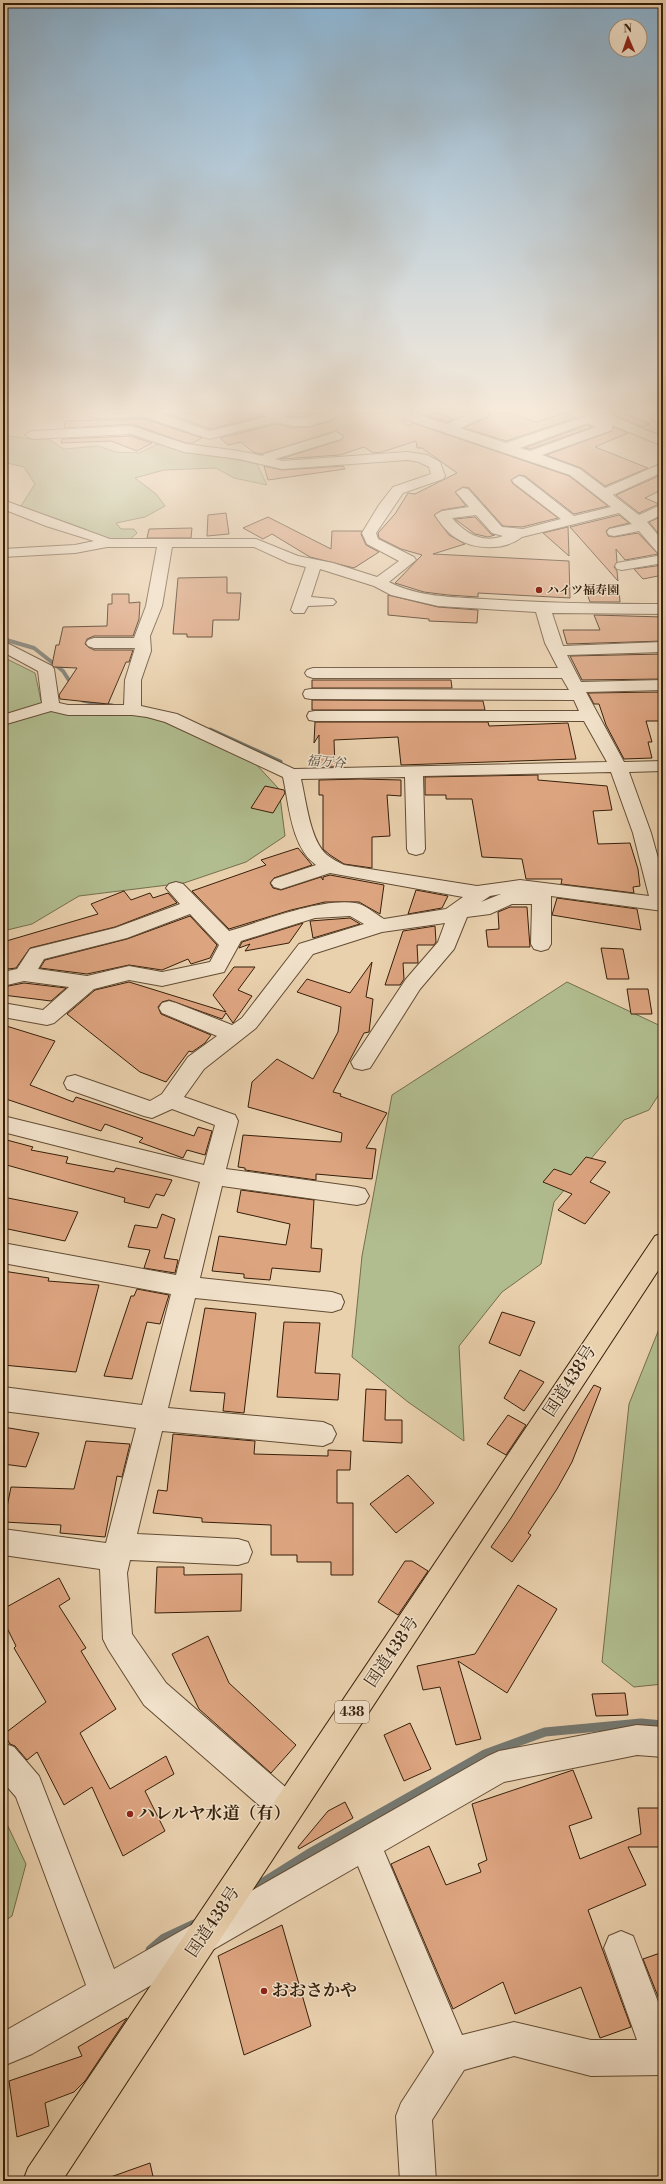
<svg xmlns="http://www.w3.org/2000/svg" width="666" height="2184" font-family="'Libre Bodoni','Noto Serif JP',serif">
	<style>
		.green { fill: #b1bd8f; stroke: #746e4c }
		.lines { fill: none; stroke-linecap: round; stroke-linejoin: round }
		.stream-far2 { stroke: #747871; stroke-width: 4 }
		.stream-far1 { stroke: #747871; stroke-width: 5 }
		.stream { stroke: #747871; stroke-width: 9 }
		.building { fill: #dda480; stroke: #361f0a }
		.minor-casing { stroke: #634c33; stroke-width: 2 }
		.highway-casing { stroke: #361f0a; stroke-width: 2 }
		.minor { fill: #f1e1ca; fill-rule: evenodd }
		.highway { fill: #ead1ae; fill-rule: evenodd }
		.poi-dot { fill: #8f2418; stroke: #f1e1ca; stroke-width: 1.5 }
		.labels { text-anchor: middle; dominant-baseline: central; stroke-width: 3; stroke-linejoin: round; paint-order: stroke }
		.far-poi-label { font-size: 12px; font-weight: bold; fill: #361f0a; stroke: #f1e1ca; text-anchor: start }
		.far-water-label { font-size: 13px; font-style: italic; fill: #554c3d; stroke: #f1e1ca }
		.shield { fill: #f1e1ca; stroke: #6e5944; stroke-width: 1 }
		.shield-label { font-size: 13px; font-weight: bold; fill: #361f0a }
		.near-street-label { font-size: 17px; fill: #361f0a; stroke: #f1e1ca }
		.near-poi-label { font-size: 17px; font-weight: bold; fill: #361f0a; stroke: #f1e1ca; text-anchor: start }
	</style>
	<rect width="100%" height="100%" fill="#ead1ae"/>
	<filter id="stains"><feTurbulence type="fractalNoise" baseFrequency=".005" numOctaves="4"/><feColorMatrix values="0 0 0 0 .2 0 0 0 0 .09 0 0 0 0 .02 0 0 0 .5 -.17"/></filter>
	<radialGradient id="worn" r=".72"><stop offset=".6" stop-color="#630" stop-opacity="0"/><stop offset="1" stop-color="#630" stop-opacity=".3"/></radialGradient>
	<!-- green -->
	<g class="green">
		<path d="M3 435 30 439H48L64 449 98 446 116 452 139 453 160 443C191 455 225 456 257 464L267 485 234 478 216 468 164 470 135 478 156 494 165 506 145 517 116 523 121 529H134L137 533C135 535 132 538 129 539 117 544 95 536 85 529L21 506 35 484 24 467 3 462Z"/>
		<path d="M3 657 35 673 41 701 91 710 123 712 168 722 254 762 279 789 285 836 246 862 184 883 79 896 32 924 3 931Z"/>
		<path d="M567 982 663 1027V1088L649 1110 624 1120 554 1202 541 1264 502 1292 459 1346 464 1441 408 1402 352 1357 362 1256 392 1095Z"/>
		<path d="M663 1319V1684L634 1687 602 1662 629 1404Z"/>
		<path d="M3 1816 26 1864 12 1916 3 1922Z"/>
	</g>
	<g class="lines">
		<!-- stream-far2 -->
		<path class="stream-far2" d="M3 639 34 648 63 671 72 685"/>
		<!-- stream-far1 -->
		<g class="stream-far1">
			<path d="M83 700 112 706"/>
			<path d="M210 730 280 762"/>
		</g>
		<!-- stream -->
		<g class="stream">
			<path d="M248 1892 308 1854 485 1754 545 1732 641 1723 663 1725"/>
			<path d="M150 1950 164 1938 194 1924"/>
		</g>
	</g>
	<!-- building -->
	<g class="building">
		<path d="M166 413H258L263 416 210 429Z"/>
		<path d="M291 413H319L301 417 287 416Z"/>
		<path d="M342 413H396L408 426 413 423 569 476 608 506 574 514 525 476 519 475 511 480 513 484 558 518 522 527 503 526 469 488 463 487 455 492 466 506 442 510 434 515 449 535 465 544 433 554 569 561 570 598 478 593V597L448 595 424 592 395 583 422 555 401 549 379 538 378 533 395 514 408 493 415 494 457 473 422 448H417L416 441 382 452 373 453 364 447 340 455 282 459H280L341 440 344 436 336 431 262 454 253 452 241 442 228 445 220 438 277 424 293 428 309 427 331 421Z"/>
		<path d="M434 413H437L454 419 447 422 427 416Z"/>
		<path d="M490 413H510L536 422 565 413 576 418 506 441 464 428 488 417Z"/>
		<path d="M613 413H623L650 424 643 427 611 414Z"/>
		<path d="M145 419 202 438 193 443H186L132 424 64 428 65 421Z"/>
		<path d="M587 425 592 427 530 449 525 448Z"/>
		<path d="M614 427 628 433 595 447 648 468 605 486 581 468 546 455 612 431Z"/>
		<path d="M131 436 152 443 137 451 111 441 61 443 62 439Z"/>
		<path d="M264 466 282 470 343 466 345 469 268 480Z"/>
		<path d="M663 474V489L645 498 659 504 639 513 616 495Z"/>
		<path d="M226 513 229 534 207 536 208 515Z"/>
		<path d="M619 515 629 523 609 528 606 531 608 536 614 537 638 533 658 554 625 560 616 549 617 562 614 567 617 571 618 581 570 527Z"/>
		<path d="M663 516V539L649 522Z"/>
		<path d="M268 517 331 549 332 531H362L361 534 366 545 379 552 354 568 310 557 272 534 263 539 243 528Z"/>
		<path d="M475 517 491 534 495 535 488 537 475 534 455 519Z"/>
		<path d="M568 527 569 556 543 533Z"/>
		<path d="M192 528 191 538H147L149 529Z"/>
		<path d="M663 565V575L643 579 634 569Z"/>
		<path d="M227 577V593H241L239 620H213L212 637H187V634H173L178 578Z"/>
		<path d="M584 586 619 588 620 602H590Z"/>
		<path d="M112 594H129V603L140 602 139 619 133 636H94L87 639 85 644 88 647 94 650H133L129 662H126L108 704 60 699 59 695 77 668 54 667 52 665 56 645H59L63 627 107 626 108 604H112Z"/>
		<path d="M388 595 438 607 478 610 477 623 429 621V619L388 615Z"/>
		<path d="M594 615 663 617V641L567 644 563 630H600Z"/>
		<path d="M663 654V679L582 680 570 656Z"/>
		<path d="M312 680H451L452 688H312Z"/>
		<path d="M663 692V721H646L652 742H648L652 758 624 759 606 725 599 704H594L588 693Z"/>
		<path d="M312 700 483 701 485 710H312Z"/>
		<path d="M315 722H488L489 726 568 723 576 759 401 765 398 737 334 740 335 767H319V735L314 743Z"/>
		<path d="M538 775V780L607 786 612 810 593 811 598 844 630 843 638 869 640 886 633 887 634 893 561 884 562 879H526L522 859 482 857 472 799H446V795H425V777Z"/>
		<path d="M360 779 401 780V796L387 795 390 836 372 837V868L344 864 330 855 323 849V795H319V780Z"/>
		<path d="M265 786 284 790 285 793 273 813 251 808Z"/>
		<path d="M298 848 312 865 274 878 270 883 273 888 281 890 321 877 323 880V877L330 875 384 885 380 914 359 902H325L291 910 229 929 192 891 266 865 261 860Z"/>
		<path d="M416 890 448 896 442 908 408 914Z"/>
		<path d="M124 891 131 900 150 893 153 898 168 893 177 903 115 927 30 948 16 968 8 969 3 954V942L98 914 91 904Z"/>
		<path d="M557 898 637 909 641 930 552 915Z"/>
		<path d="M510 907H527L530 947H488L486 930 499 929 498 912Z"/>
		<path d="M190 916 217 945 210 958 191 964 188 959 162 970 129 965 87 974 40 968 45 960 127 939Z"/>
		<path d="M350 918 360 924 313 938 310 921Z"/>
		<path d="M303 923 289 943 245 951 250 944 239 948 242 942Z"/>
		<path d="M435 926 436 942 434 945H417L418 963H403L404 979 400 985H385L403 931Z"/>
		<path d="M601 948 623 949 629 979H607Z"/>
		<path d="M372 962 366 997 373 999 369 1032 364 1033 333 1092 341 1094 340 1096 387 1113 366 1148 376 1149 372 1179 316 1174V1180L245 1170V1168L238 1167 243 1135 341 1142 342 1133 248 1107 252 1082 277 1059 313 1079 338 1032 341 1007 297 992 307 979 350 993Z"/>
		<path d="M234 967H255L238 990 252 996 233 1023 226 1013 222 1019 169 1000 162 1002 158 1007 161 1014 211 1035 205 1043 192 1052 189 1051 166 1082 140 1072 67 1014 95 990 129 982 226 1012 213 995Z"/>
		<path d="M24 983 66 988 51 1001 3 995V987Z"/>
		<path d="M627 989H648L652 1014H631Z"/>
		<path d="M3 1025 55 1041 30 1085 73 1102 76 1097 194 1136 198 1127 212 1131 205 1155 187 1150 183 1158 139 1142 143 1138 105 1124 101 1131 3 1098Z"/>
		<path d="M3 1139 33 1147 31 1150 68 1157 66 1163 114 1172 116 1168 172 1180 164 1196 156 1194 149 1208 124 1202 125 1198 3 1164Z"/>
		<path d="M586 1157 606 1162 590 1182 610 1192 585 1224 558 1210 572 1194 543 1182 554 1169 571 1175Z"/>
		<path d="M241 1190 314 1200 311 1248 322 1249 320 1272 272 1268 270 1280 244 1278V1274L212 1271 219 1236 286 1245 290 1224 237 1212Z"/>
		<path d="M3 1197 78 1212 65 1241 3 1228Z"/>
		<path d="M162 1214 175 1219 164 1258 178 1260 175 1273 144 1268 150 1250 128 1247 135 1225 157 1228Z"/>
		<path d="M3 1271 49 1278 48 1281 99 1285 76 1372 3 1365Z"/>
		<path d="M137 1289 169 1295 160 1324 147 1322 132 1379 104 1376 131 1296H134Z"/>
		<path d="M205 1308 256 1313 244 1413 223 1411 225 1393 190 1391Z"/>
		<path d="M502 1312 535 1322 520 1356 489 1343Z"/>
		<path d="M284 1322 320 1323 315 1373 340 1374 338 1400 277 1397Z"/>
		<path d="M520 1370 544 1382 524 1411 504 1398Z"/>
		<path d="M594 1385 601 1388 572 1462 557 1489 528 1533 531 1535 512 1562 491 1547 511 1518Z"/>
		<path d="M366 1389 386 1390 385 1420H402V1443L363 1441Z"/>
		<path d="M508 1415 526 1425 506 1455 487 1444Z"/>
		<path d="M3 1427 39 1433 26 1467 3 1464Z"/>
		<path d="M173 1434 255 1441 254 1454 328 1456V1450L351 1451 350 1470H337V1503H353V1575H331V1562H297V1555H271V1525L202 1522V1518L153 1513 158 1490 167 1491Z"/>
		<path d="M86 1441 130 1444 122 1477 117 1476 105 1537 60 1533 61 1525 4 1522 11 1487 74 1489Z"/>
		<path d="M408 1475 434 1503 396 1533 370 1504Z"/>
		<path d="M405 1561H412L428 1571 398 1615 378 1602Z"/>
		<path d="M157 1567H184V1575L242 1574 241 1611 155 1613Z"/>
		<path d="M59 1578 70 1599 59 1606 86 1648 81 1651 116 1709 80 1733 110 1789 166 1756 174 1774 145 1791 165 1831 123 1856 92 1787 64 1805 37 1752 27 1760 15 1746 10 1744 4 1734 46 1702 14 1648 16 1646 3 1620V1609Z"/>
		<path d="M518 1585 557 1609 507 1693 458 1661 481 1739 456 1745 440 1687 423 1690 417 1666 475 1654Z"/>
		<path d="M208 1636 229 1683 296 1745 271 1773 199 1709 172 1654Z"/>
		<path d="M625 1693 628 1715 596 1716 592 1694Z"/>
		<path d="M410 1723 431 1769 404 1781 384 1735Z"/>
		<path d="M573 1770 592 1818 569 1826 580 1859 641 1834 638 1808H663V1847H628L646 1885 588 1910 631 2027 600 2038 581 1987 515 2014 503 1982 453 2009 391 1864 429 1846 446 1885 481 1872 478 1864 487 1860 472 1804Z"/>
		<path d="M345 1802 353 1818 299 1849 298 1847 328 1811Z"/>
		<path d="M282 1925 311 2026 244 2055 218 1956Z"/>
		<path d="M663 1952V1997L659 1999 643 1959Z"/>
		<path d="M127 2018 85 2081 74 2092 45 2103 49 2126 17 2137 9 2081 82 2056 78 2047Z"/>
		<path d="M150 2163 154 2181H106L105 2179Z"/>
	</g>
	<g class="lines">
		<defs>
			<g id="minor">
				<path d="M87 413H158L210 431 266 417 262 413H277L288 418 301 419 324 413H341L330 420 309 426H293L276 422 209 439 145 417 95 418 88 416Z"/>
				<path d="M406 413H420L419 415 447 424 472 413H488L487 416 460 428 506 443 589 415 588 413H605L663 437V446L612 425V430L542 455 580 469 605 488 663 463V472L613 495 639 515 663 504V514L647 522 663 541V554L658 553 639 531 614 536 609 535 607 532 609 529 632 524 619 513 522 537C505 551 474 550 456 538 448 533 440 523 435 515L442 511 469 507 456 492 463 488 468 489 502 527 523 529 561 519 514 483 512 480 519 476 524 477 574 516 611 507 570 475 405 419 404 416ZM587 423 596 427 530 451 520 448ZM476 515 492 533 503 536C482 544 465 533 452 518Z"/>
				<path d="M647 413H661L663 415V425L658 424Z"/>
				<path d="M132 426 186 444 239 451 263 456 264 454 336 432 343 436 341 439 275 459 282 461 407 452 427 455 440 462 445 476 443 479 403 493 376 533 378 539 414 557 416 560 389 582C418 597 452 597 484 599 544 603 603 604 663 604V614L552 613 563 646 663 642V652L567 655 581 682 663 680V690L586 692 624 762 663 761V771L629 772 651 833 663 876V911L551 896V944L548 949 541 951 534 949 531 944 532 904H512L490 914 467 917 454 949 420 989 370 1068 362 1070 354 1068 351 1062 406 979 438 942 445 923 382 932 313 954 256 1028 204 1069 184 1097 235 1115 238 1121 226 1169 357 1187 365 1189 369 1196 365 1203 357 1205 222 1186 200 1278 332 1292 341 1295 344 1302 341 1309 332 1312 195 1298 168 1408 323 1422 332 1426 336 1434 332 1442 323 1446 162 1431 137 1534 238 1539 248 1542 252 1552 248 1562 238 1565 130 1560 127 1573 132 1634 166 1683 298 1798 303 1809 298 1820 287 1825 276 1820 144 1705 108 1649 103 1639 100 1569 3 1555V1529L106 1543 136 1428 3 1411V1387L142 1405 171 1294 3 1263V1243L176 1275 200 1182 3 1132V1116L204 1165 215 1125 172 1109 152 1118 144 1116 67 1089 64 1083 67 1077 75 1075 150 1101 162 1094 188 1057 217 1036 162 1013 159 1008 162 1003 169 1001 176 1003 232 1025 242 1018 299 944 364 924 350 916 315 918 241 941 224 972 162 986 129 980 94 989 54 1023 47 1025 3 1017V1003L43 1010 69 987 24 981 3 986V972L17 969 30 949 115 928 180 904 166 888 169 884 176 882 183 884 229 931C263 921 320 898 355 903 365 904 375 914 384 919L446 909 463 897 330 873 281 889 274 887 271 883 274 879 316 865C291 847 289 804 283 777L165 722 147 717 132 715H68L51 711 3 725V715L42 703 38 671 3 652V641L52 666 54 669 59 703 68 705H124L125 680 135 648H94L88 646 86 643 88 640 94 638H134L146 606 157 547H107L75 553 3 557V549L75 545 94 541 46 526 3 509V500L110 539H256L298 556 333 563 377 577 399 561 367 544 362 533 379 505 393 487 431 474 429 467 419 462 407 460 282 469 239 459 184 452 131 434 32 439 25 435 32 431ZM172 547H254L289 563 306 567 291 610 294 613H304L308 606 333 605 336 602 333 599 311 597 320 569 374 586 391 595 438 606 536 612 545 643 558 668H313L307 670 305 673 307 676 313 678H562L569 690 311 689 305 690 303 694 305 698 311 699 574 700 579 711H315L309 712 307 716 309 720 315 721H584L607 762 294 769 177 714 141 706V680L151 651 150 636 162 606ZM611 772 633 833 649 896 520 880 477 886 344 865C338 862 332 859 327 855 310 841 306 800 301 779L405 777 407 849 409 853 416 855 423 853 425 849 423 776ZM501 894 481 902 490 896ZM190 914 219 945 210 962 162 972 129 966 87 976 38 969 44 959 127 938Z"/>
				<path d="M663 555V563L622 570 617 569 615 566 617 563 622 562Z"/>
				<path d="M637 1725 663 1727V1757L637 1755 504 1782 384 1851 462 2035 514 2022 591 2040H637L604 1948 609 1936 621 1931 633 1936 663 2015V2075L591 2076 514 2056 464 2070 432 2120 436 2181H400L396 2116 401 2103 434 2052 358 1866 32 2054 3 2066V2032L86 1985 16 1797 3 1782V1743L14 1747 39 1776 114 1969 488 1756 499 1751Z"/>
			</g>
			<path id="highway" d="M663 1233V1263L62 2181H23L28 2168 655 1236Z"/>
		</defs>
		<!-- minor casing -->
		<use href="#minor" class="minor-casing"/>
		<!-- highway casing -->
		<use href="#highway" class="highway-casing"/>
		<!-- minor -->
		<use href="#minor" class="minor"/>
		<!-- highway -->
		<use href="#highway" class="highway"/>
	</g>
	<!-- sky -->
	<linearGradient id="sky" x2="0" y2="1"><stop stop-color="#8ab4d4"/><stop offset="0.57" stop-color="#f6eadb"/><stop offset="1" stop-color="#f6eadb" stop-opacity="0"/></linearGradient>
	<rect width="666" height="719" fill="url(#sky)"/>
	<!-- markers -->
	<g class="poi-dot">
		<circle cx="539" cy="590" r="4"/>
		<circle cx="130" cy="1814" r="4"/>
		<circle cx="264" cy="1991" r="4"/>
	</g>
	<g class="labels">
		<!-- far-poi labels -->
		<g class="far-poi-label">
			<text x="547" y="590">ハイツ福寿園</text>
		</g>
		<!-- far-water labels -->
		<g class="far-water-label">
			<text transform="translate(326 762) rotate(4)">福万谷</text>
		</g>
		<!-- shield labels -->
		<rect class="shield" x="335" y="1701" width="34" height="22" rx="3"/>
		<g class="shield-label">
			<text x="352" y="1712">438</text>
		</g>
		<!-- near-street labels -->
		<g class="near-street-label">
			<text transform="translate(570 1381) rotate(-57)">国道438号</text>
			<text transform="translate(392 1652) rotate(-56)">国道438号</text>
			<text transform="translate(213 1922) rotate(-56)">国道438号</text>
		</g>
		<!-- near-poi labels -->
		<g class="near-poi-label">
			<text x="138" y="1814">ハレルヤ水道（有）</text>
			<text x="272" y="1991">おおさかや</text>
		</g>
	</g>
	<!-- margin -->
	<rect width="666" height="2184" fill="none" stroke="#ead1ae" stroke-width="16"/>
	<rect x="4" y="4" width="658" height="2176" fill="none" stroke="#361f0a" stroke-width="2"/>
	<rect x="8" y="8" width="650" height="2168" fill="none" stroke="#361f0a"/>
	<!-- north arrow -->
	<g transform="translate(628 38) rotate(358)"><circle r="19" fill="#f1e1ca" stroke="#a6937d"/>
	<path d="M0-3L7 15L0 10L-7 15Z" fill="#8f2418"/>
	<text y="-6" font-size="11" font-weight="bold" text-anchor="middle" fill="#361f0a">N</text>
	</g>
	<rect width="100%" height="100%" filter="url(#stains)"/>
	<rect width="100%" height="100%" fill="url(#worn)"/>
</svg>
